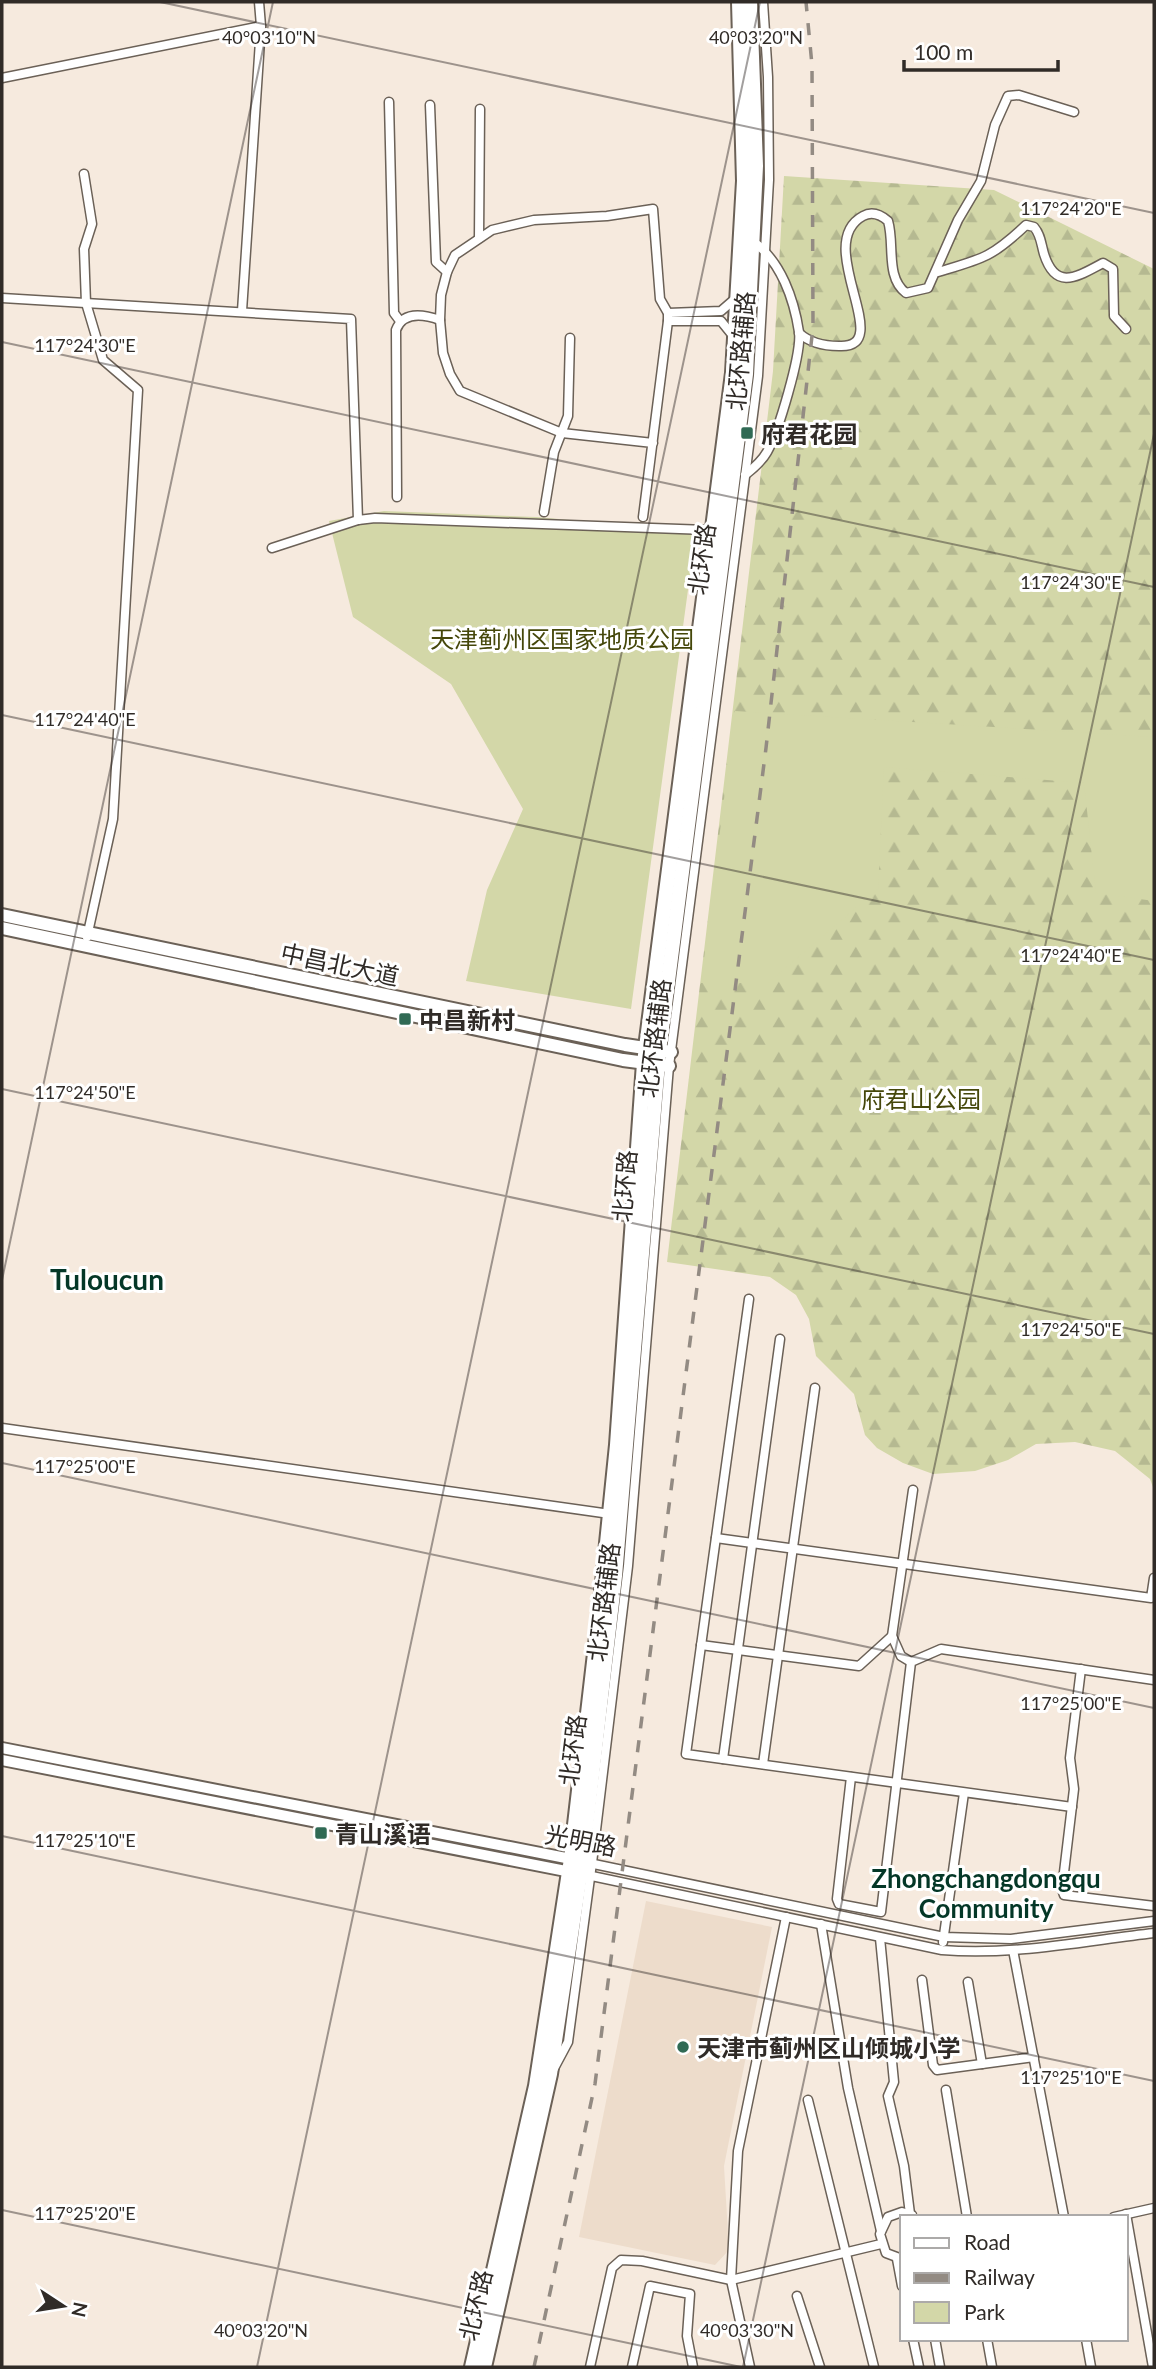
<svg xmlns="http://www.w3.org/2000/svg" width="1156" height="2369" font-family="Lato,'Noto Sans SC',sans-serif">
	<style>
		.built { fill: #eddccb }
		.forest { fill: url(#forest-firs) }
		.park { fill: #d3d7a8 }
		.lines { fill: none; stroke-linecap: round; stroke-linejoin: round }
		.minor-casing { stroke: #6b6157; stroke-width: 11 }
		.tertiary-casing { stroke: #6b6157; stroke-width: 14 }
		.secondary-casing { stroke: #6b6157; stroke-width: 16 }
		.trunk-casing { stroke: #6b6157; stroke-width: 18 }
		.minor { stroke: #fff; stroke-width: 8 }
		.tertiary { stroke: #fff; stroke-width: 10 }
		.secondary { stroke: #fff; stroke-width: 12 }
		.trunk { stroke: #fff; stroke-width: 14 }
		.rail { stroke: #938b83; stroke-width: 3.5; stroke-dasharray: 12 12; stroke-linecap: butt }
		.ticks { fill: none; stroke: #302b27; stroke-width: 2; stroke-opacity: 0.45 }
		.poi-dot { fill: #306a54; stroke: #fff; stroke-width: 2.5 }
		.labels { text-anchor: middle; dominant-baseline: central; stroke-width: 6; stroke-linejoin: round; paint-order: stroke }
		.street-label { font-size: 24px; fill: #302b27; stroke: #fff }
		.poi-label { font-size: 24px; font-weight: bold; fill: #302b27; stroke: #fff; text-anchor: start }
		.park-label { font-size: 24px; fill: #45470a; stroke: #fff }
		.neighbourhood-label { font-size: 26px; font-weight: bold; fill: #043727; stroke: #fff }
		.quarter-label { font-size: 28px; font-weight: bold; fill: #043727; stroke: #fff }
		.ticks-label { font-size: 18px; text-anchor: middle; fill: #302b27; stroke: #fff; stroke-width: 6; stroke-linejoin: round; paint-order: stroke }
	</style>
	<defs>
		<pattern id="forest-firs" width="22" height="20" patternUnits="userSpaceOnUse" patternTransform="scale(1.75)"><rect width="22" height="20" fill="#d3d7a8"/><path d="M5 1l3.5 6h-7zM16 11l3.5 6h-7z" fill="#b5b991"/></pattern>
	</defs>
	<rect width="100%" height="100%" fill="#f6eade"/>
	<!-- built -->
	<path class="built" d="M646 1901 772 1927 724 2166 729 2250 715 2265 579 2237Z"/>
	<!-- forest -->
	<path class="forest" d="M784 176 994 190 1154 269V1490L1150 1479 1115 1451 1075 1442 1036 1444 1008 1460 975 1471 933 1474 903 1463 877 1448 865 1435 854 1394 816 1356 809 1319 796 1295 770 1277 667 1262 773 371Z"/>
	<!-- park -->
	<g class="park">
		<path d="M384 511 536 517 696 531 631 1009 466 981 487 890 523 809 451 684 353 617 329 521Z"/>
		<path d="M735 711 1154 737V901L1096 893 1084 783 884 767 878 889 768 983H701Z"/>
	</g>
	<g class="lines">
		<defs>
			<g id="minor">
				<path d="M2 78 261 26"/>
				<path d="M389 102 394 313 400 321"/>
				<path d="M430 105 436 262 447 272"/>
				<path d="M84 174 92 224 84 249 86 303 103 360 138 390 113 819 87 937"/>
				<path d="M479 238 480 109"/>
				<path d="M938 272C982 259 991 258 1026 225L1034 227C1041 235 1041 244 1044 254 1056 292 1078 276 1103 263L1113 269 1114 316 1126 329"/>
				<path d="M2 298 351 319 358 520"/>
				<path d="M242 311 261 26 259 2"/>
				<path d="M668 313 721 311 736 298"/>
				<path d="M668 321H721L734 337"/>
				<path d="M799 333C810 343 823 346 839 346 898 349 811 244 863 216 872 211 881 215 888 221 895 244 885 277 906 293L928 288 958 220 981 181 995 125 1008 96 1019 95 1074 112"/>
				<path d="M745 475C754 468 762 461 767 452 778 433 802 353 799 332 794 299 781 262 754 242"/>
				<path d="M397 497 396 330C403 311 423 314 440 320"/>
				<path d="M544 512 554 452 568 416 570 338"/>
				<path d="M643 517 668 321V313L660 299 653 209 607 216 534 220 492 230 455 255 447 272 441 295 440 320 443 353 450 374 460 391 562 433 653 443"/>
				<path d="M272 548 358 520 375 518 707 530"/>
				<path d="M749 1299 686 1754 1072 1807"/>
				<path d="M2 1428 610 1514"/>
				<path d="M716 1538 1151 1598 1154 1578"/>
				<path d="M701 1645 859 1666 892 1636"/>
				<path d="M911 1662 901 1656 892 1636 913 1490"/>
				<path d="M1081 1669 1070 1758 1074 1789 1062 1889 1064 1895 1154 1906"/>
				<path d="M723 1759 780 1339"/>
				<path d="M763 1764 815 1388"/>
				<path d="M851 1777 837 1899 839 1904 881 1912 911 1662 941 1649 1154 1680"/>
				<path d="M589 1863 944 1937 1011 1939 1154 1921"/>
				<path d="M587 1875 942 1950C1012 1956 1084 1941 1154 1933"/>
				<path d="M821 1924 848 2088 881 2231"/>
				<path d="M880 1938 894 2082 888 2096 904 2166 910 2214"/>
				<path d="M943 1942 964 1793"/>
				<path d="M1013 1950 1064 2217"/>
				<path d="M922 1980 933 2065 937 2070 1034 2057"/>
				<path d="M968 1982 982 2064"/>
				<path d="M552 2072 568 2042 592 1863 628 1566 669 1066 758 376 769 180 768 77 763 2"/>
				<path d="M946 2090 967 2217"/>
				<path d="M808 2100 874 2367"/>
				<path d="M1126 2214 1153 2367"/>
				<path d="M1114 2217 1154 2208"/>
				<path d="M897 2259 902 2286"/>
				<path d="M902 2259 886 2253 880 2234 888 2217 902 2212 912 2215"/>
				<path d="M797 2296 820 2367"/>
				<path d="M913 2339 919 2367"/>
				<path d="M935 2339 940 2367"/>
				<path d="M987 2339 992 2367"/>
				<path d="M1086 2339 1091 2367"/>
				<path d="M590 2367 612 2268 621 2260 642 2261 731 2280 881 2244"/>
				<path d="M632 2367 650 2286 690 2294 687 2336 693 2367"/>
				<path d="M750 2367 731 2280 738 2151 786 1917"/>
			</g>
			<g id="tertiary">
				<path d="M2 1748 571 1859"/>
				<path d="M2 1760 576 1873"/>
			</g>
			<g id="secondary">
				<path d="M2 915 625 1045 671 1052"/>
				<path d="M2 928 623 1060 669 1066"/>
			</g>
			<g id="trunk">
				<path d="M472 2367 536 2086 571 1859 601 1602 617 1445 644 1063 733 373 744 181 739 2"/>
				<path d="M484 2367 550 2074 582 1862 615 1576 659 1051 746 374 756 166 750 2"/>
			</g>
		</defs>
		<!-- minor casing -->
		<use href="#minor" class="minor-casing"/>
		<!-- tertiary casing -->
		<use href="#tertiary" class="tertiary-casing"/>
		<!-- secondary casing -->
		<use href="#secondary" class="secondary-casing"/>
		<!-- trunk casing -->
		<use href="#trunk" class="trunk-casing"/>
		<!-- minor -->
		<use href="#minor" class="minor"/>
		<!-- tertiary -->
		<use href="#tertiary" class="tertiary"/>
		<!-- secondary -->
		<use href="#secondary" class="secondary"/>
		<!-- trunk -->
		<use href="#trunk" class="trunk"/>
		<!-- rail -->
		<path class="rail" d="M534 2367 595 2084 766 748 813 327 812 65 806 2"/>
	</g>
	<!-- ticks -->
	<path class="ticks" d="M160 2 1154 213M2 342 1154 587M2 715 1154 960M2 1089 1154 1334M2 1280 273 2M2 1463 1154 1708M2 1836 1154 2081M2 2210 741 2367M257 2367 760 2M743 2367 1154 434"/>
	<!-- markers -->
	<g class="poi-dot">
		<rect x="740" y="426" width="14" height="14" rx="3.5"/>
		<rect x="398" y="1012" width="14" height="14" rx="3.5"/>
		<rect x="314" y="1826" width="14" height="14" rx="3.5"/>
		<circle cx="683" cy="2047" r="7"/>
	</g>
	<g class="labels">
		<!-- street labels -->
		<g class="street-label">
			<text transform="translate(740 351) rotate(-85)">北环路辅路</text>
			<text transform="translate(701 559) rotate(-82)">北环路</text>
			<text transform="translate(340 964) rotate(12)">中昌北大道</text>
			<text transform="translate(654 1038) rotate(-83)">北环路辅路</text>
			<text transform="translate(624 1186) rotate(-85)">北环路</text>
			<text transform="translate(603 1602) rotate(-83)">北环路辅路</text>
			<text transform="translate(572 1750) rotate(-83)">北环路</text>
			<text transform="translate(581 1840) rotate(11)">光明路</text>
			<text transform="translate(475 2305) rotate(-77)">北环路</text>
		</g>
		<!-- poi labels -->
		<g class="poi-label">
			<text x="761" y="433">府君花园</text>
			<text x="419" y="1019">中昌新村</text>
			<text x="335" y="1833">青山溪语</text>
			<text x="697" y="2047">天津市蓟州区山倾城小学</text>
		</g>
		<!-- park labels -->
		<g class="park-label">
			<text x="562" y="638">天津蓟州区国家地质公园</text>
			<text x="921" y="1098">府君山公园</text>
		</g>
		<!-- neighbourhood labels -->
		<g class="neighbourhood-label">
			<text x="986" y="1878">Zhongchangdongqu<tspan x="986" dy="30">Community</tspan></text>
		</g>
		<!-- quarter labels -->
		<g class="quarter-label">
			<text x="107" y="1279">Tuloucun</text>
		</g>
	</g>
	<g class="ticks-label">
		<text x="269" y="44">40°03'10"N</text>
		<text x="756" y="44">40°03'20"N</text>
		<text x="1071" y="215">117°24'20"E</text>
		<text x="85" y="352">117°24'30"E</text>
		<text x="1071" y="589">117°24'30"E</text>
		<text x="85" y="726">117°24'40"E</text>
		<text x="1071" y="962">117°24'40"E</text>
		<text x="85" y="1099">117°24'50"E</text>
		<text x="1071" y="1336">117°24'50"E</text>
		<text x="85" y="1473">117°25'00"E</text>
		<text x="1071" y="1710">117°25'00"E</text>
		<text x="85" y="1847">117°25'10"E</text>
		<text x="1071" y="2084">117°25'10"E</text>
		<text x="85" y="2220">117°25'20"E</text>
		<text x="261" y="2337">40°03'20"N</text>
		<text x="747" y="2337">40°03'30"N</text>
	</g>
	<!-- border -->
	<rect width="1156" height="2369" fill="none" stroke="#302b27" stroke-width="7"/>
	<!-- legend -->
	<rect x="900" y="2215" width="228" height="126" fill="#ffffff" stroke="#acaaa9" stroke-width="2"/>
	<rect x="914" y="2238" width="35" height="10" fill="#ffffff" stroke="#acaaa9" stroke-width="2"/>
	<text x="964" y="2250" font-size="21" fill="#302b27">Road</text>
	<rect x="914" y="2273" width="35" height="10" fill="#938b83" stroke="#acaaa9" stroke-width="2"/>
	<text x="964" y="2285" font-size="21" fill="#302b27">Railway</text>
	<rect x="914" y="2302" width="35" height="21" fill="#d3d7a8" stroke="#acaaa9" stroke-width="2"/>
	<text x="964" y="2320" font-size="21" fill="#302b27">Park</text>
	<!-- north arrow -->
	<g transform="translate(63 2306) rotate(102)" stroke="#ffffff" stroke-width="5" paint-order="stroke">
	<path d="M0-5L12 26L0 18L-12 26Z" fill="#302b27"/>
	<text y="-10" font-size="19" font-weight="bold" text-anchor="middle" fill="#302b27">N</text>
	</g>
	<!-- scale -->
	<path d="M904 60v10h154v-10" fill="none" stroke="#302b27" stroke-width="3.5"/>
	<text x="914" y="60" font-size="21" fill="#302b27" stroke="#ffffff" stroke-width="5" paint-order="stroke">100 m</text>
</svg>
